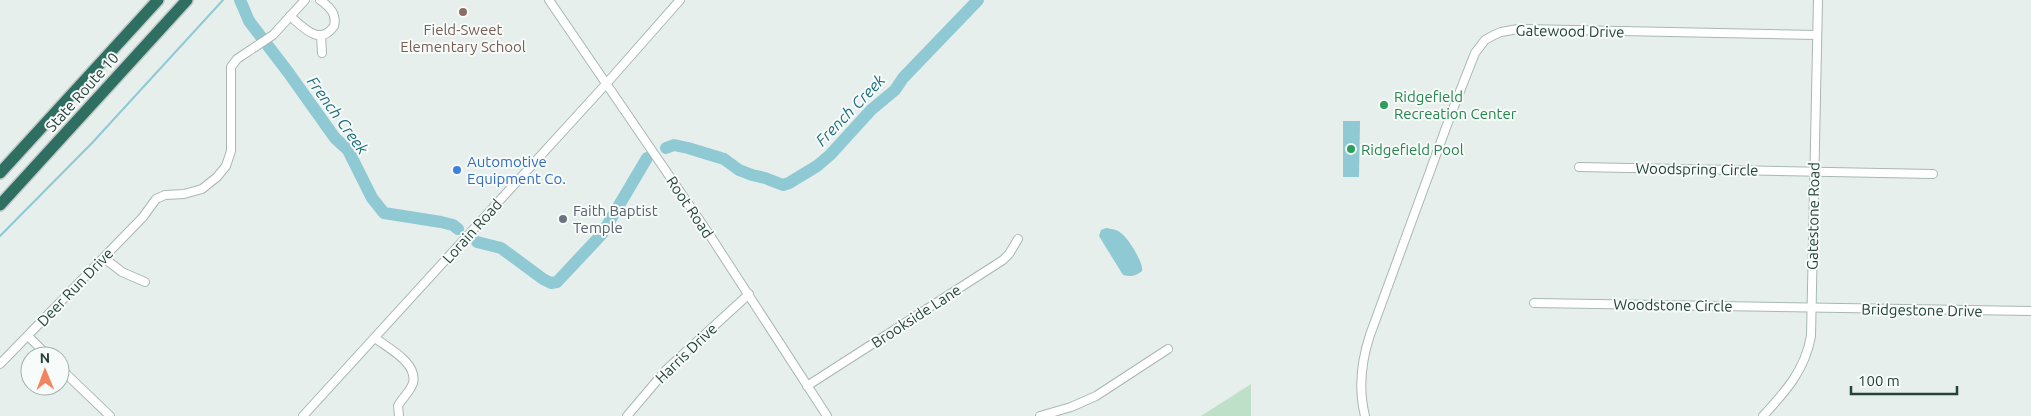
<svg xmlns="http://www.w3.org/2000/svg" width="2031" height="416" font-family="Ubuntu,sans-serif">
	<style>
		.green { fill: #bfe0c8 }
		.water { fill: #8ec9d4 }
		.lines { fill: none; stroke-linecap: round; stroke-linejoin: round }
		.stream { stroke: #8ec9d4; stroke-width: 2 }
		.river { stroke: #8ec9d4; stroke-width: 12 }
		.minor-casing { stroke: #a8b8b2; stroke-width: 10 }
		.highway-casing { stroke: #c2cac8; stroke-width: 14 }
		.minor { stroke: #fff; stroke-width: 8 }
		.highway { stroke: #2f6f62; stroke-width: 11 }
		.education-dot { fill: #8d6e63; stroke: #f7fbf9; stroke-width: 2 }
		.leisure-dot { fill: #2e9e5b; stroke: #f7fbf9; stroke-width: 2 }
		.shop-dot { fill: #3f7fe0; stroke: #f7fbf9; stroke-width: 2 }
		.worship-dot { fill: #6b7280; stroke: #f7fbf9; stroke-width: 2 }
		.labels { text-anchor: middle; dominant-baseline: central; stroke-width: 4; stroke-linejoin: round; paint-order: stroke }
		.education-label { font-size: 15px; fill: #785e54; stroke: #f7fbf9 }
		.street-label { font-size: 15px; fill: #24423a; stroke: #f7fbf9 }
		.leisure-label { font-size: 15px; fill: #27864d; stroke: #f7fbf9; text-anchor: start }
		.shop-label { font-size: 15px; fill: #366cbe; stroke: #f7fbf9; text-anchor: start }
		.worship-label { font-size: 15px; fill: #5b616d; stroke: #f7fbf9; text-anchor: start }
		.water-label { font-size: 16px; font-style: italic; fill: #1c6f80; stroke: #f7fbf9 }
	</style>
	<rect width="100%" height="100%" fill="#e6efeb"/>
	<!-- green -->
	<path class="green" d="M1251 384V416H1201Z"/>
	<!-- water -->
	<g class="water">
		<path d="M1343 121H1360L1359 177H1343Z"/>
		<path d="M1106 228C1111 229 1117 229 1121 233 1128 238 1144 263 1142 271 1136 276 1131 277 1123 275L1099 236 1101 230Z"/>
	</g>
	<g class="lines">
		<!-- stream -->
		<path class="stream" d="M0 236 92 143 223 0"/>
		<!-- river -->
		<g class="river">
			<path d="M240 0 249 21 288 72 335 138 348 150 372 198 384 213 441 222 453 225 458 229"/>
			<path d="M666 148 674 145 688 148 724 159 739 170 752 175 765 178 783 185 789 183 817 166 830 155 871 110 895 90 903 78 978 0"/>
			<path d="M477 242 501 248 543 279 551 283 557 282 602 234 647 158"/>
		</g>
		<defs>
			<g id="minor">
				<path d="M549 0 709 234 827 416"/>
				<path d="M290 16C303 27 320 47 334 26 337 14 330 7 320 0"/>
				<path d="M321 36 322 53"/>
				<path d="M1579 167 1933 174"/>
				<path d="M104 258 122 272 145 282"/>
				<path d="M1534 303 2031 311"/>
				<path d="M28 336 48 356"/>
				<path d="M375 338C388 348 418 363 413 383 410 392 402 398 398 406L399 416"/>
				<path d="M0 364 143 217 156 199 165 195 184 194 202 189 217 177 226 166 231 151V67L237 59 273 35 305 0"/>
				<path d="M60 368 110 416"/>
				<path d="M807 386 1003 260 1009 254 1018 239"/>
				<path d="M303 416 606 84 680 0"/>
				<path d="M627 416 666 370 749 294"/>
				<path d="M1040 416 1071 407 1096 396 1168 349"/>
				<path d="M1365 416C1358 388 1361 362 1370 335L1451 114 1475 53 1485 40 1494 35 1501 32 1518 29 1817 35"/>
				<path d="M1763 416C1786 391 1805 370 1811 336L1818 0"/>
			</g>
			<g id="highway">
				<path d="M0 173 158 0"/>
				<path d="M0 205 187 0"/>
			</g>
		</defs>
		<!-- minor casing -->
		<use href="#minor" class="minor-casing"/>
		<!-- highway casing -->
		<use href="#highway" class="highway-casing"/>
		<!-- minor -->
		<use href="#minor" class="minor"/>
		<!-- highway -->
		<use href="#highway" class="highway"/>
	</g>
	<!-- markers -->
	<circle class="education-dot" cx="463" cy="12" r="5"/>
	<g class="leisure-dot">
		<circle cx="1384" cy="105" r="5"/>
		<circle cx="1351" cy="149" r="5"/>
	</g>
	<circle class="shop-dot" cx="457" cy="170" r="5"/>
	<circle class="worship-dot" cx="563" cy="219" r="5"/>
	<g class="labels">
		<!-- education labels -->
		<g class="education-label">
			<text x="463" y="29">Field-Sweet<tspan x="463" dy="17">Elementary School</tspan></text>
		</g>
		<!-- street labels -->
		<g class="street-label">
			<text transform="translate(1570 31) rotate(1)">Gatewood Drive</text>
			<text transform="translate(82 92) rotate(-48)">State Route 10</text>
			<text transform="translate(1697 169) rotate(1)">Woodspring Circle</text>
			<text transform="translate(690 207) rotate(56)">Root Road</text>
			<text transform="translate(1813 216) rotate(-89)">Gatestone Road</text>
			<text transform="translate(472 231) rotate(-48)">Lorain Road</text>
			<text transform="translate(75 287) rotate(-46)">Deer Run Drive</text>
			<text transform="translate(1673 305) rotate(1)">Woodstone Circle</text>
			<text transform="translate(1922 310) rotate(1)">Bridgestone Drive</text>
			<text transform="translate(916 316) rotate(-33)">Brookside Lane</text>
			<text transform="translate(686 353) rotate(-44)">Harris Drive</text>
		</g>
		<!-- leisure labels -->
		<g class="leisure-label">
			<text x="1394" y="96">Ridgefield<tspan x="1394" dy="17">Recreation Center</tspan></text>
			<text x="1361" y="149">Ridgefield Pool</text>
		</g>
		<!-- shop labels -->
		<g class="shop-label">
			<text x="467" y="161">Automotive<tspan x="467" dy="17">Equipment Co.</tspan></text>
		</g>
		<!-- worship labels -->
		<g class="worship-label">
			<text x="573" y="210">Faith Baptist<tspan x="573" dy="17">Temple</tspan></text>
		</g>
		<!-- water labels -->
		<g class="water-label">
			<text transform="translate(850 110) rotate(-46)">French Creek</text>
			<text transform="translate(338 115) rotate(54)">French Creek</text>
		</g>
	</g>
	<!-- north arrow -->
	<g transform="translate(45 371) rotate(359)"><circle r="24" fill="#f7fbf9" stroke="#a3b1ad"/>
	<path d="M0-4L9 19L0 12L-9 19Z" fill="#f4845f"/>
	<text y="-8" font-size="14" font-weight="bold" text-anchor="middle" fill="#24423a">N</text>
	</g>
	<!-- scale -->
	<path d="M1851 386v8h106v-8" fill="none" stroke="#24423a" stroke-width="2.5"/>
	<text x="1858" y="386" font-size="15" fill="#24423a" stroke="#f7fbf9" stroke-width="4" paint-order="stroke">100 m</text>
</svg>
